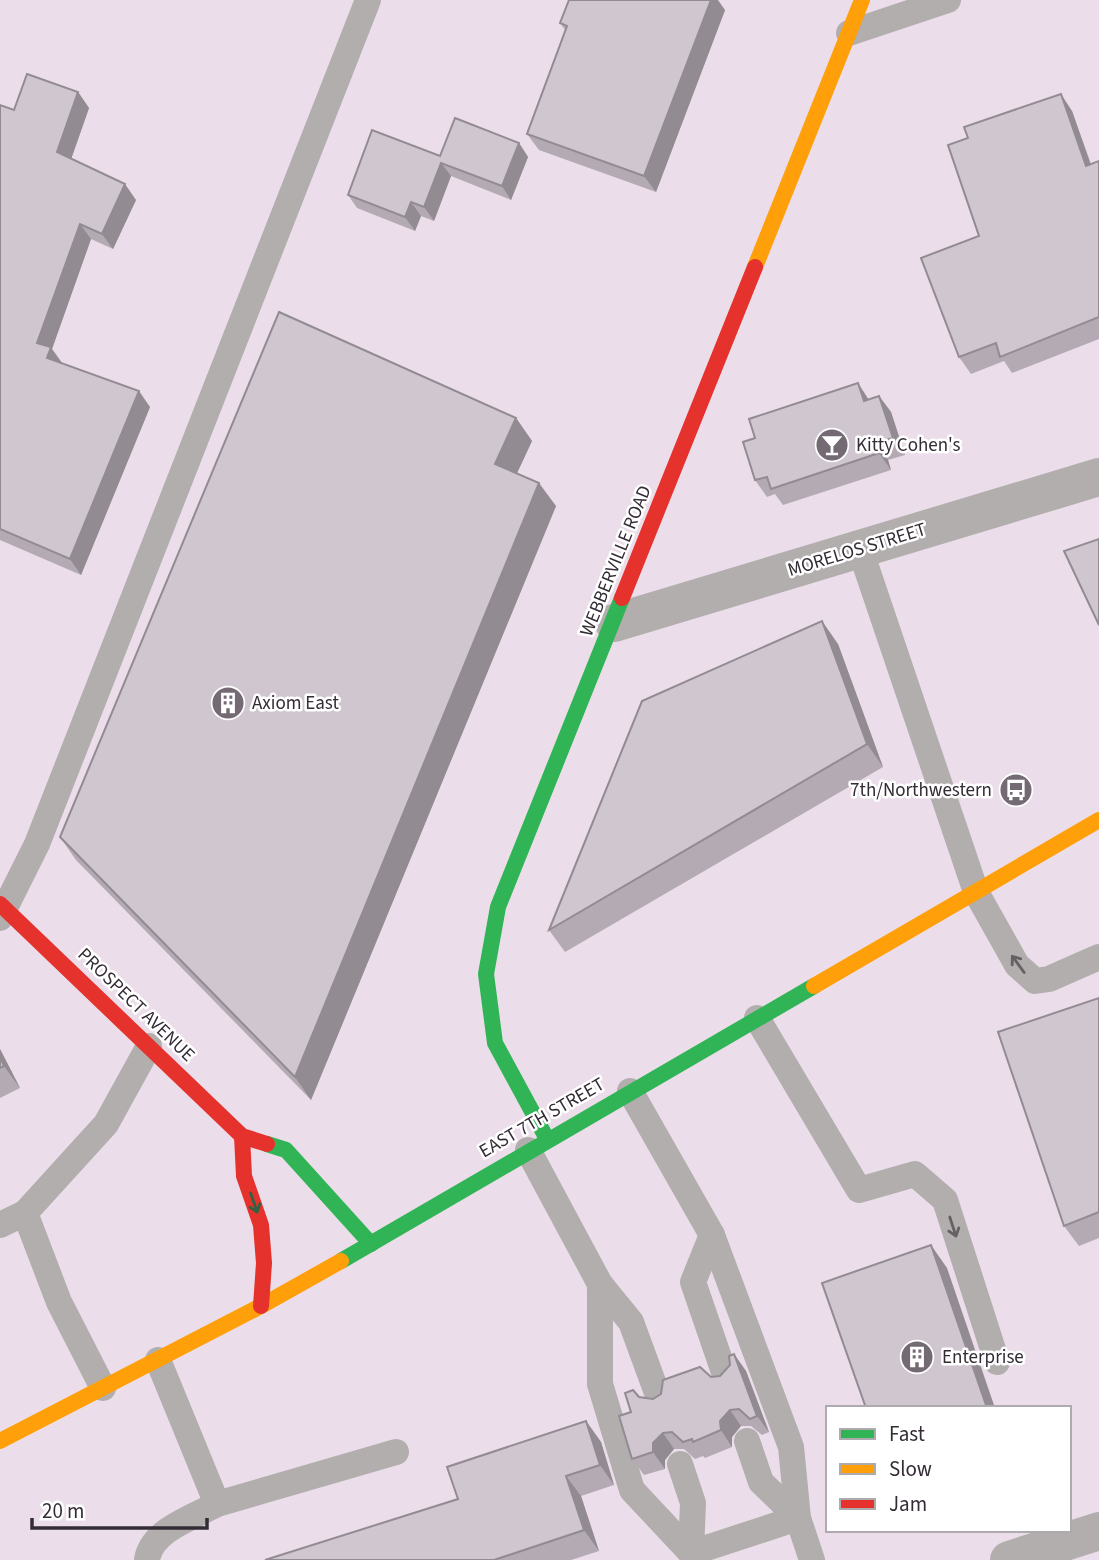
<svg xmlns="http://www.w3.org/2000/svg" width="1099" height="1560" font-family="'Source Sans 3',sans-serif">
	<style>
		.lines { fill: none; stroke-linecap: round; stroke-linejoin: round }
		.lane { stroke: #b1aead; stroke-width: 26 }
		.street { stroke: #b1aead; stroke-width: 38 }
		.fast { stroke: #30b455; stroke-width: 16 }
		.slow { stroke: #ff9f0a; stroke-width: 16 }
		.jam { stroke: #e5322d; stroke-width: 16 }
		.wall { fill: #b3aab3 }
		.shaded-wall { fill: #928b92 }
		.building { fill: #d0c6d0; stroke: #928b92; stroke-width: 2 }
		.oneway { stroke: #666064 }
		.oneway2 { stroke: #326241 }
		.labels { text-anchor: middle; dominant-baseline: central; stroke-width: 5; stroke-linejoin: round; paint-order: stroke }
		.poi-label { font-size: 19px; fill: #342c34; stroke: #fff; text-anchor: start }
		.street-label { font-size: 19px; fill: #342c34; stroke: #fff }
	</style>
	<rect width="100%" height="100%" fill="#ebdeea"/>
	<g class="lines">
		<!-- lane -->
		<g class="lane">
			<path d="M849 33 948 0"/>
			<path d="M860 549 976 892 1017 965 1035 981 1049 979 1099 957"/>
			<path d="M0 918 37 844 368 0"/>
			<path d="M757 1018 859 1190 915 1174 945 1200 997 1362"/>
			<path d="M630 1091 712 1235 791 1447 798 1518 812 1560"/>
			<path d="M528 1150 600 1284V1384L632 1490 691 1553 694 1560"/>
			<path d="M25 1213 106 1124 149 1046"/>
			<path d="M0 1225 25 1213 59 1302 103 1388"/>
			<path d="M712 1235 693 1282 726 1378"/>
			<path d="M600 1284 631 1322 660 1401"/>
			<path d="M158 1360 217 1504 396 1452"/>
			<path d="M680 1464 693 1503 691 1553 798 1518 761 1482 747 1441"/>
			<path d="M147 1560C151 1530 194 1517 217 1504"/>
		</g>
		<!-- street -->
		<g class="street">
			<path d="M614 623 1099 477"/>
			<path d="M1009 1560 1099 1531"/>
		</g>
		<!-- fast -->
		<g class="fast">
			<path d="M547 1139 495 1043 486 974 498 907 622 598"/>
			<path d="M267 1144 286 1150 371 1244"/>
			<path d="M341 1261 814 986"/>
		</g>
		<!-- slow -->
		<g class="slow">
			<path d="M755 267 862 0"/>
			<path d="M814 986 1099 820"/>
			<path d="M0 1441 261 1306 341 1261"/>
		</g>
		<!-- jam -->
		<g class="jam">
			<path d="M622 598 755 267"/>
			<path d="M0 904 242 1136 267 1144"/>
			<path d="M242 1136 244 1176 261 1225 264 1263 261 1306"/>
		</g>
	</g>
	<!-- wall -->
	<g class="wall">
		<path d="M725 10 656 192 539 150 527 134 566 31 560 23Z"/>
		<path d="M78 92 89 108 71 159 136 200 113 249 91 239 52 349 62 363 150 407 81 575 0 540V105L14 110Z"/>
		<path d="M1072 111 1091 164 1099 161V339L1012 373 1004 361 971 374 959 357 979 236 968 138Z"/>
		<path d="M519 143 528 157 511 200 451 176 434 221 421 216 415 231 357 208 348 195 440 156Z"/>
		<path d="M879 396 891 412 905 455 888 460 891 470 783 505 775 494 767 497 755 480 869 399Z"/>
		<path d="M516 418 532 441 517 473 556 506 311 1100 76 860 60 837Z"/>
		<path d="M838 644 883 767 565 952 549 930Z"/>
		<path d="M1099 998V1238L1079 1246 1064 1226Z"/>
		<path d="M0 1049 20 1088 0 1098Z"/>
		<path d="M734 1354 746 1371 769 1432 762 1435 751 1426H741L732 1437V1447L705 1458 703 1456 695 1459 684 1449H674L665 1460V1469L644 1475 632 1459 631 1412 639 1397 653 1399 711 1377 720 1376 730 1365Z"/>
		<path d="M586 1421 601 1442 614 1485 581 1496 599 1551 571 1560H265L458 1499Z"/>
	</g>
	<!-- shaded-wall -->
	<g class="shaded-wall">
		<path d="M711 0H718L725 10 656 192 644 176Z"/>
		<path d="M78 92 89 108 68 168 57 152Z"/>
		<path d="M1061 94 1072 111 1097 183 1086 166Z"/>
		<path d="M519 143 528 157 511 200 502 186Z"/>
		<path d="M441 163 451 176 434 221 424 207Z"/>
		<path d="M125 184 136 200 113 249 102 234Z"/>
		<path d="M411 202 421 216 415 231 405 217Z"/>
		<path d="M80 224 91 239 52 349 62 363 58 373 37 343Z"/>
		<path d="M858 383 869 400 864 401Z"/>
		<path d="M139 391 150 407 81 575 70 559Z"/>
		<path d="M879 396 891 412 905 455 893 438Z"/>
		<path d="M516 418 532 441 511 486 495 464Z"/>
		<path d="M876 443 888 460 891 470 879 453Z"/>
		<path d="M539 483 556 506 311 1100 295 1077Z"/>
		<path d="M822 621 838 644 883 767 867 744Z"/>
		<path d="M0 1049 20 1088 4 1066 0 1057Z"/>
		<path d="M931 1245 947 1268 995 1408H987Z"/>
		<path d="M734 1354 746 1371 769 1432 757 1416Z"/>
		<path d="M730 1410 741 1426 732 1437V1447L721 1430 720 1421Z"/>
		<path d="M586 1421 601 1442 614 1485 600 1465Z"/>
		<path d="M663 1433 674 1449 665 1460V1469L653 1452V1443Z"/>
		<path d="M566 1476 581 1496 599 1551 584 1530Z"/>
	</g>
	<!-- building -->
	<g class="building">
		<path d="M569 0H711L644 176 527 134 567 26 560 23Z"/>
		<path d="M27 74 78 92 57 152 125 184 102 234 80 224 37 343 51 347 47 358 139 391 70 559 0 529V105L14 110Z"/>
		<path d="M1061 94 1086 166 1099 161V317L1000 357 996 343 959 357 921 258 979 236 948 145 968 138 964 127Z"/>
		<path d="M455 118 519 143 502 186 441 163 424 207 411 202 405 217 348 195 372 130 440 156Z"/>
		<path d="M279 312 516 418 495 464 539 483 295 1077 60 837Z"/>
		<path d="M858 383 864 401 879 396 893 438 876 443 879 453 771 489 767 477 755 480 743 442 755 438 749 419Z"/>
		<path d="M1099 539V625L1064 551Z"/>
		<path d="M822 621 867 744 549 930 642 701Z"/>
		<path d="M1099 998V1212L1064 1226 998 1032Z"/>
		<path d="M0 1057 4 1066 0 1068Z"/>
		<path d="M931 1245 987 1408H866L822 1283Z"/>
		<path d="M734 1354 757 1416 750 1419 739 1409 730 1410 720 1421 721 1430 693 1442 692 1439 683 1442 672 1432 663 1433 653 1443V1452L632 1459 619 1416 631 1412 625 1393 633 1390 639 1397 653 1399 661 1394 663 1380 700 1367 711 1377 720 1376 730 1365 729 1356Z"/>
		<path d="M586 1421 600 1465 566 1476 584 1530 494 1560H265L458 1499 447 1467Z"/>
	</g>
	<!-- one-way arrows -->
	<defs><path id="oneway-shaft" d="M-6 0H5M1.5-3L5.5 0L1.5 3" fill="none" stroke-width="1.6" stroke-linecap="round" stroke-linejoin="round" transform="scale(1.75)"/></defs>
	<g class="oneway">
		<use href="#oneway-shaft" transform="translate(1018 964) rotate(-126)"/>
		<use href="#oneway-shaft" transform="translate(953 1227) rotate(72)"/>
	</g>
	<use class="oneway2" href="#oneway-shaft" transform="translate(254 1203) rotate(71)"/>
	<!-- icons -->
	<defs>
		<symbol id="bar-disc" viewBox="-11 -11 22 22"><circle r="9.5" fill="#746a74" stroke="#fff"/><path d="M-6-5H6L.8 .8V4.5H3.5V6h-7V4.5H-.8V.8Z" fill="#fff"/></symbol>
		<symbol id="building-disc" viewBox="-11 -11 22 22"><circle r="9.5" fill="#746a74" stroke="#fff"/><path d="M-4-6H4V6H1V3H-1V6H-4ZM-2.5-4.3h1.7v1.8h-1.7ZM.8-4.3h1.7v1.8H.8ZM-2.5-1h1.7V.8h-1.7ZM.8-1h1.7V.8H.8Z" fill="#fff"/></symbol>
		<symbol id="bus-disc" viewBox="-11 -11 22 22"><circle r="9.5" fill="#746a74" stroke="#fff"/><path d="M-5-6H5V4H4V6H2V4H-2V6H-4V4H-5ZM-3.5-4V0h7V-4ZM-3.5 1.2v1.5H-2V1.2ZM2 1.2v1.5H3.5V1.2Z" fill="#fff"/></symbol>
	</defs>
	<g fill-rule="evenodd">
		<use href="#bar-disc" x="813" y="426" width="38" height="38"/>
		<use href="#building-disc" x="209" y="684" width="38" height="38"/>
		<use href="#bus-disc" x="997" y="771" width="38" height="38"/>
		<use href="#building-disc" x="898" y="1338" width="38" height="38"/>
	</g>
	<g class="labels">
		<!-- poi labels -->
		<g class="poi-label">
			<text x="856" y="445">Kitty Cohen's</text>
			<text x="252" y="703">Axiom East</text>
			<text x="992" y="790" text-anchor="end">7th/Northwestern</text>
			<text x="942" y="1357">Enterprise</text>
		</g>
		<!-- street labels -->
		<g class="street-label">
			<text transform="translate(857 550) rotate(-17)">MORELOS STREET</text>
			<text transform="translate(616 561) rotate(-68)">WEBBERVILLE ROAD</text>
			<text transform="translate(136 1005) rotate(44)">PROSPECT AVENUE</text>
			<text transform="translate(542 1118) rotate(-30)">EAST 7TH STREET</text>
		</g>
	</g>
	<!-- legend -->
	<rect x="826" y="1406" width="245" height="126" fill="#ffffff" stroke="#aeabae" stroke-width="2"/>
	<rect x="840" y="1429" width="35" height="10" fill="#30b455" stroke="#aeabae" stroke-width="2"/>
	<text x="889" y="1441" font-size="21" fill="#342c34">Fast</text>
	<rect x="840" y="1464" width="35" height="10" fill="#ff9f0a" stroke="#aeabae" stroke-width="2"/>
	<text x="889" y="1476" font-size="21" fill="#342c34">Slow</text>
	<rect x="840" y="1499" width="35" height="10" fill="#e5322d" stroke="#aeabae" stroke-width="2"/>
	<text x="889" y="1511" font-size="21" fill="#342c34">Jam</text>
	<!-- scale -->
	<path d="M32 1518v10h175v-10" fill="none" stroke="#342c34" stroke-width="3.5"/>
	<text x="42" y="1518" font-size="21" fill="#342c34" stroke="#ffffff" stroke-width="5" paint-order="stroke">20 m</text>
</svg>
